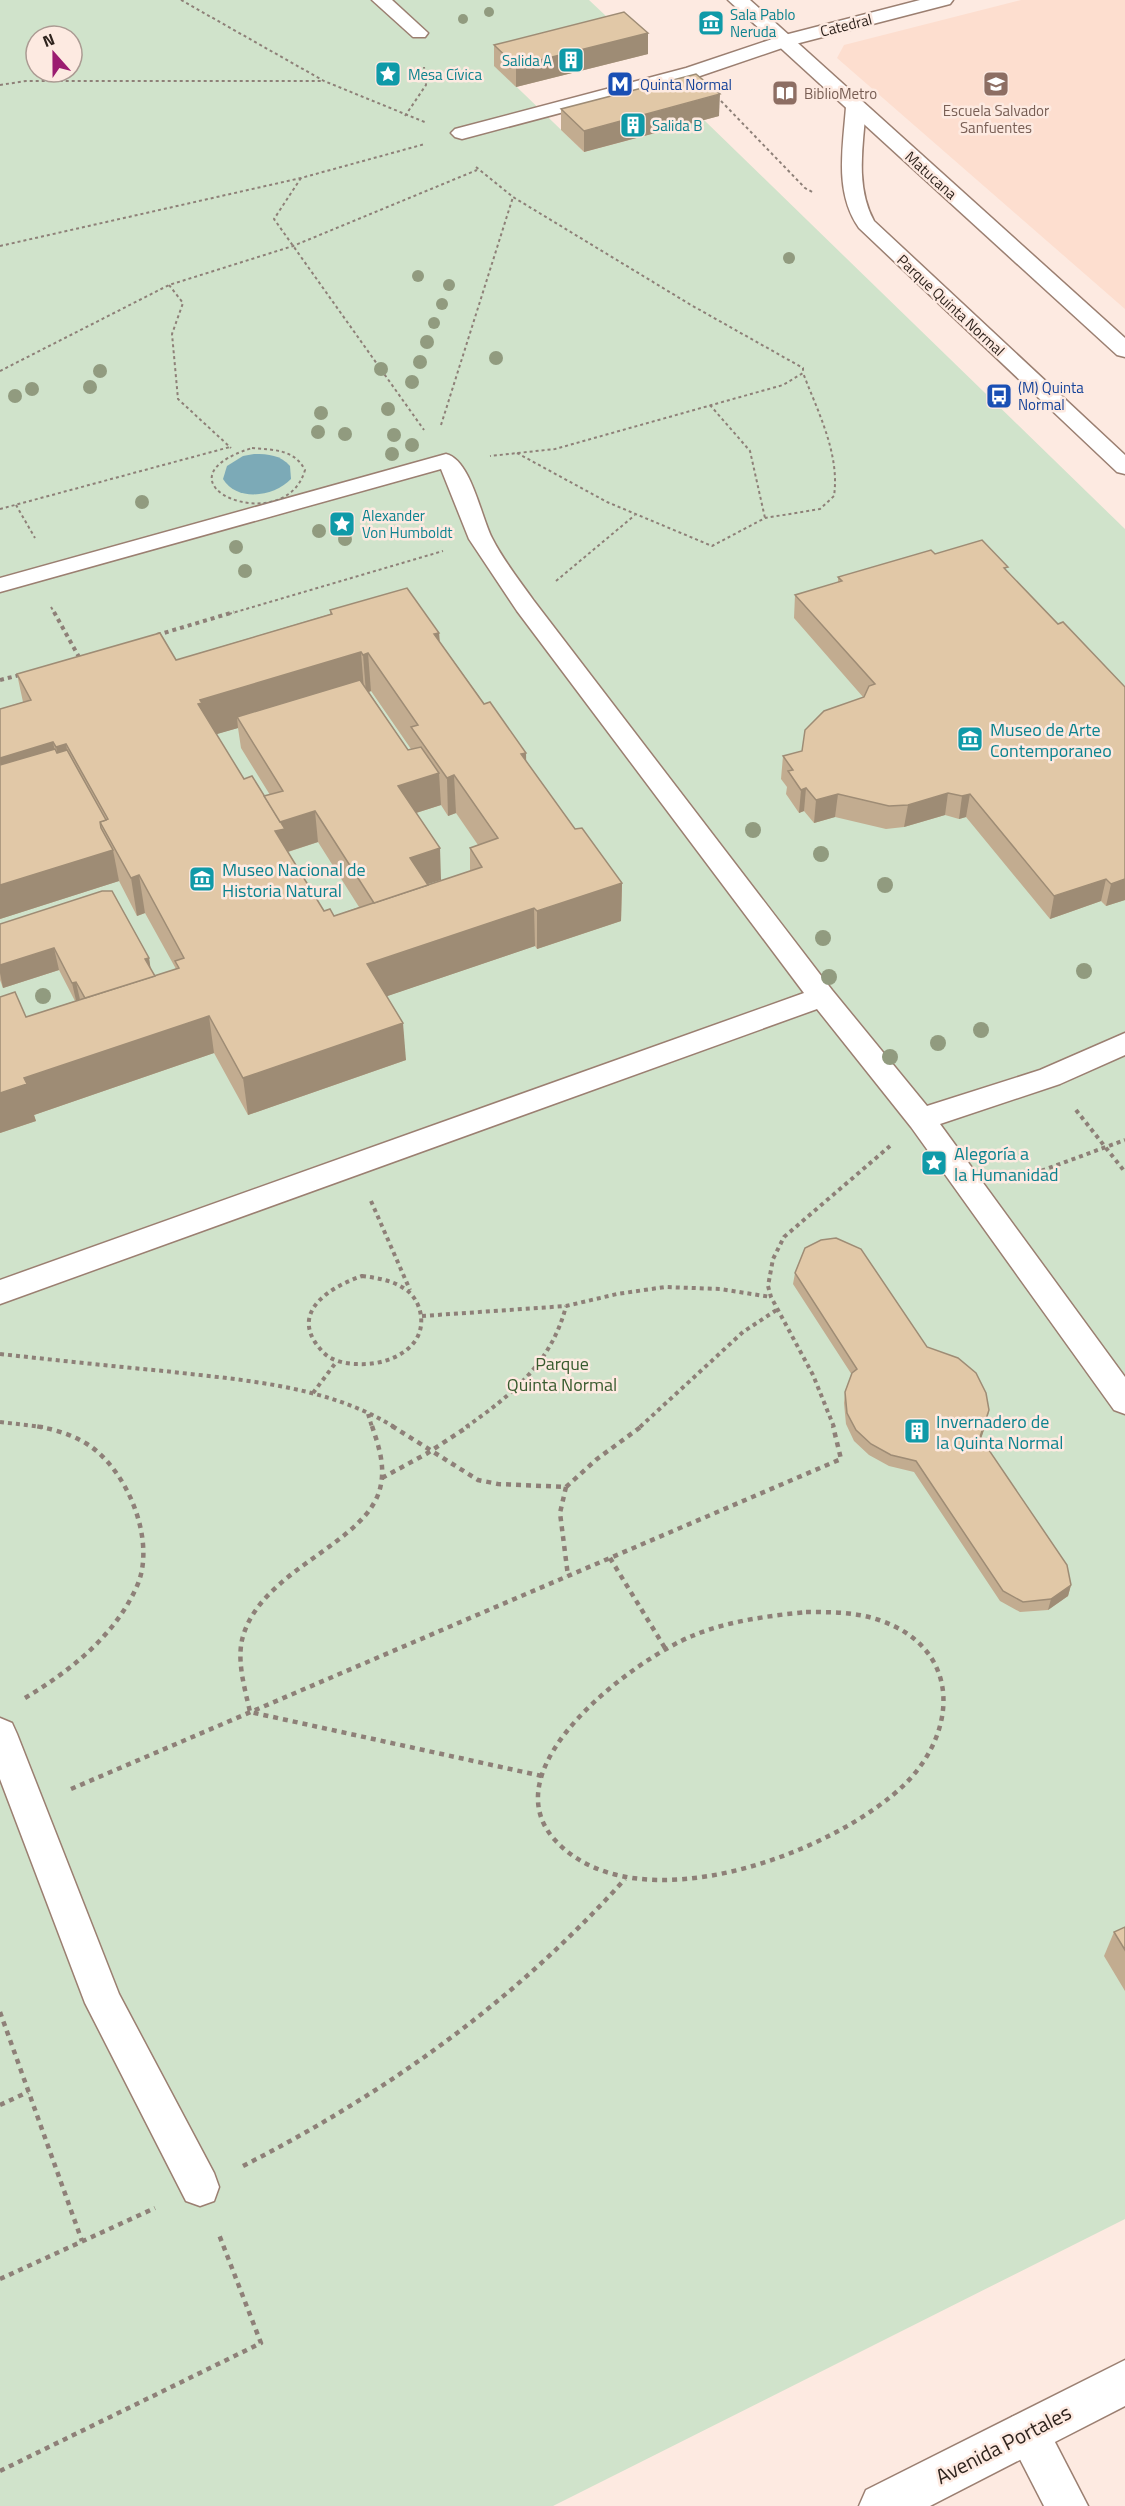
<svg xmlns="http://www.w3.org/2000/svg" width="1125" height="2506" font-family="'Titillium Web',sans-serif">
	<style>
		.built { fill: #fddecf }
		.green { fill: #d0e3cb; fill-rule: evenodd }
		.water { fill: #7caab7 }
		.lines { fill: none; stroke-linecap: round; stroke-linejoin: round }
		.service-casing { stroke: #9b7f71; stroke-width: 3 }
		.pedestrian-casing { stroke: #9b7f71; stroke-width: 3 }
		.secondary-casing { stroke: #9b7f71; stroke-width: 3 }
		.primary-casing { stroke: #9b7f71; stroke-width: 3 }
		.path-far2 { stroke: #8e8078; stroke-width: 2; stroke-dasharray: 3 3; stroke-linecap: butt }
		.path-far1 { stroke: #8e8078; stroke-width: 4; stroke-dasharray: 4 4; stroke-linecap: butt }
		.path { stroke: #8e8078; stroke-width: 4.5; stroke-dasharray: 5 5; stroke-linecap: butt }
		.service { fill: #fff; fill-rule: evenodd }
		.pedestrian { fill: #fff; fill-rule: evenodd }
		.secondary { fill: #fff; fill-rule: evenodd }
		.primary { fill: #fff; fill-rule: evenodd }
		.tree { fill: #919b7f }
		.wall { fill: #c2ac90; fill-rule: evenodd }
		.shaded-wall { fill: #9e8c75 }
		.building { fill: #e1c8a7; stroke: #9e8c75; stroke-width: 1.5; fill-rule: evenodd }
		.labels { text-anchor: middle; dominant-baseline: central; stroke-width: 5; stroke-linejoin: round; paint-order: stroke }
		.far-culture-label { font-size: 15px; fill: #0d838f; stroke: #fdeae1; text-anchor: start }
		.far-street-label { font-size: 15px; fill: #2f241e; stroke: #fdeae1 }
		.far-transit-label { font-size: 15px; fill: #164399; stroke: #fdeae1; text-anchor: start }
		.far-education-label { font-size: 15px; fill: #785e54; stroke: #fdeae1; text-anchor: start }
		.culture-label { font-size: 18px; fill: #0d838f; stroke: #fdeae1; text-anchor: start }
		.park-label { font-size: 18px; fill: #385b2e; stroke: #fdeae1 }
		.near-street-label { font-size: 21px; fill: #2f241e; stroke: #fdeae1 }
	</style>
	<rect width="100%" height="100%" fill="#fdeae1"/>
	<!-- built -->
	<path class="built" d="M1021 0H1125V309L837 58 844 45Z"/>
	<!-- green -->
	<path class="green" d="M0 0H589L624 33 495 66 584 152 704 120 1125 529V2219L553 2506H0ZM36 36H72V72H36Z"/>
	<!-- water -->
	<path class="water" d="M254 454C269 454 280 455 290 466L291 479C274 497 237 502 223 479L227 466 243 456Z"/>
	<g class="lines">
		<defs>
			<g id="service">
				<path d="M372 0H392L428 33 425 37H413Z"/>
				<path d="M856 101 866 107C863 145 855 186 874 221L1125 455V474L1117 472 859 228C834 192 843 148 846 107Z"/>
				<path d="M446 454C471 460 481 517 492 538 503 560 520 581 534 601L832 990 927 1106 1040 1070 1125 1033V1055L1060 1084 940 1124 1125 1377V1414L1114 1410 911 1127 817 1009 0 1304V1280L804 993 517 611 469 539 441 469 0 592V578Z"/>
				<path d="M0 1718 12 1723 17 1734 119 1994 214 2173 219 2187 214 2201 200 2206 186 2201 85 2003 0 1779Z"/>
				<path d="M1027 2411 1042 2417 1088 2506H1044L1006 2432 1012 2417Z"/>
			</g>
			<path id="pedestrian" d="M784 35 791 37 794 41 791 45 700 76 462 139 455 137 451 133 455 129 686 68Z"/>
			<g id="secondary">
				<path d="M920 0H953L950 4 784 47 777 45 774 41 777 37Z"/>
				<path d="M1125 2360V2406L930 2506H859L866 2490Z"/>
			</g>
			<path id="primary" d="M728 0H750L1125 338V357L1117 355Z"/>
		</defs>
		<!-- service casing -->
		<use href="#service" class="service-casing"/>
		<!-- pedestrian casing -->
		<use href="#pedestrian" class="pedestrian-casing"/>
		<!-- secondary casing -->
		<use href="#secondary" class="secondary-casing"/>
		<!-- primary casing -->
		<use href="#primary" class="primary-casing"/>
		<!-- path-far2 -->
		<g class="path-far2">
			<path d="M181 0 324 81 427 123"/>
			<path d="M0 85 26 81H323"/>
			<path d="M721 101 805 188 814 193"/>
			<path d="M405 116 426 85 424 67"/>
			<path d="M476 167 513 197 691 305 803 368V373L783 385 555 449 490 456"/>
			<path d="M301 178 274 219 424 430"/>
			<path d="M0 246 301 178 425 144"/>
			<path d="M169 285 183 303 172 334 178 399 231 448"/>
			<path d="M0 371 169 285 293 246 477 170"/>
			<path d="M710 405 750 451 765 518"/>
			<path d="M441 425 513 197"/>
			<path d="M252 448C274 450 294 449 305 470 285 541 144 482 252 448Z"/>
			<path d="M517 453 607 502 712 546 765 518 820 509 834 496C840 454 818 412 803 373"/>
			<path d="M16 505 35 538"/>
			<path d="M0 509 230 447"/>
			<path d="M556 581 635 515"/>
			<path d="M51 607 55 614"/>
			<path d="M229 614 443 551"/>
		</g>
		<!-- path-far1 -->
		<g class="path-far1">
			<path d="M54 612 79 657"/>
			<path d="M157 635 234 612"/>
			<path d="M0 680 20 675"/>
			<path d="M1076 1110 1125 1172"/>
			<path d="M1019 1179 1125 1140"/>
			<path d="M371 1201 410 1290"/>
			<path d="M362 1276C377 1278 392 1280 405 1289 413 1294 418 1303 420 1311 429 1348 388 1366 358 1364 346 1364 332 1361 324 1353 286 1315 327 1288 362 1276Z"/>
			<path d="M422 1316 566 1306 617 1294 665 1287 720 1289 771 1297"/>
			<path d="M0 1354C55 1360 110 1366 164 1371 241 1380 327 1385 394 1427"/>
			<path d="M313 1393 337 1361"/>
			<path d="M368 1414 372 1427"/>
			<path d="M0 1422 43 1427"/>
			<path d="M466 1427C512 1395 552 1362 566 1306"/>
			<path d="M640 1427 743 1332 778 1309"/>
			<path d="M834 1427 813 1375 771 1297 768 1286 773 1259 784 1237 890 1146"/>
		</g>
		<!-- path -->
		<g class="path">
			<path d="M372 1426C378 1444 385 1464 381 1484 371 1544 259 1568 242 1640 237 1663 245 1689 250 1712L542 1776"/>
			<path d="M392 1426 478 1480 498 1484 566 1487 560 1513 568 1576"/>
			<path d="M382 1478 426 1454 469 1426"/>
			<path d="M566 1487 597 1459 642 1426"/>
			<path d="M610 1558 665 1648"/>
			<path d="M806 1612C830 1612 856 1612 879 1620 959 1647 960 1727 907 1782 837 1853 634 1929 554 1839 490 1766 634 1660 692 1636 728 1621 767 1616 806 1612Z"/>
			<path d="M25 1698C70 1671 115 1636 137 1586 157 1541 127 1469 87 1444 71 1434 53 1429 35 1426"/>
			<path d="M71 1789 841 1459 833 1426"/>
			<path d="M0 2012 82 2241"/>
			<path d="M0 2105 28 2092"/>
			<path d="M243 2166C388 2092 516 2000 625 1879"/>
			<path d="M0 2279 155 2208"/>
			<path d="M0 2471 261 2343 218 2232"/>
		</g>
		<!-- service -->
		<use href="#service" class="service"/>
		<!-- pedestrian -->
		<use href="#pedestrian" class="pedestrian"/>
		<!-- secondary -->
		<use href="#secondary" class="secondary"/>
		<!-- primary -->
		<use href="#primary" class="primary"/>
	</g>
	<!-- trees -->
	<g class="tree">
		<circle cx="489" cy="12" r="5"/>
		<circle cx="463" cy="19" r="5"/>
		<circle cx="789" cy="258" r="6"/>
		<circle cx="418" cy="276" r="6"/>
		<circle cx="449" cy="285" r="6"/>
		<circle cx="442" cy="304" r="6"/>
		<circle cx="434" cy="323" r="6"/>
		<circle cx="427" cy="342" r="7"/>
		<circle cx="496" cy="358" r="7"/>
		<circle cx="420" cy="362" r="7"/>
		<circle cx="381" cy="369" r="7"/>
		<circle cx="100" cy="371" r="7"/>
		<circle cx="412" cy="382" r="7"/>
		<circle cx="90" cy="387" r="7"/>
		<circle cx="32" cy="389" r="7"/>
		<circle cx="15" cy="396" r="7"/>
		<circle cx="388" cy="409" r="7"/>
		<circle cx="321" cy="413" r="7"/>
		<circle cx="318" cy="432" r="7"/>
		<circle cx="345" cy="434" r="7"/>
		<circle cx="394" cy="435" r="7"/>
		<circle cx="412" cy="445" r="7"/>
		<circle cx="392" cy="454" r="7"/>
		<circle cx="142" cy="502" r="7"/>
		<circle cx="319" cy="531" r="7"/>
		<circle cx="345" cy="539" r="7"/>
		<circle cx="236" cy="547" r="7"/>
		<circle cx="245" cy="571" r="7"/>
		<circle cx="753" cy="830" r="8"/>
		<circle cx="821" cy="854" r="8"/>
		<circle cx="885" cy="885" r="8"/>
		<circle cx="823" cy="938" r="8"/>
		<circle cx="1084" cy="971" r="8"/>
		<circle cx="829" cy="977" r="8"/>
		<circle cx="43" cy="996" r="8"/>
		<circle cx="981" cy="1030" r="8"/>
		<circle cx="938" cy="1043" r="8"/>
		<circle cx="890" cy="1057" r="8"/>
	</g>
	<!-- wall -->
	<g class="wall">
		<path d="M648 33V54L516 87 494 66V45Z"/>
		<path d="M561 109 719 116 584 152 561 130Z"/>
		<path d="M935 554 1007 571 1125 900 1106 906 1101 901 1050 919 966 817 959 819 945 815 904 827 886 829 835 817 814 823 804 811 799 813 786 794 787 787 781 779 783 756 802 751 863 697 794 618 795 595 838 583V577Z"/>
		<path d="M330 610 439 633 440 642 575 829 622 883 621 921 537 949 535 946 387 996 406 1060 248 1115 214 1053 34 1115 36 1121 0 1133 26 1017 75 1001 59 970 3 988 0 980V924L149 958 150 968 155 976 176 969 145 913 137 916 119 881 0 919V709L23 702 17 674 176 660 330 614ZM371 691 411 749 408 750 369 692ZM238 728 241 748 270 795 264 796 244 779 216 734ZM441 805 448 816 456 813 478 845 470 848V871L428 885 427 884 441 880 416 813ZM318 842 359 907 334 916 324 911 288 852Z"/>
		<path d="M795 1273 927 1347 987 1421 981 1438 1071 1585 1068 1596 1048 1610 1020 1612 1000 1601 914 1472 889 1466 869 1455 854 1441 846 1424 844 1403 845 1392 852 1375 793 1284Z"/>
		<path d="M1125 1927V1991L1104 1956 1114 1932Z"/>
	</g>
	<!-- shaded-wall -->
	<g class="shaded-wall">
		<path d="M648 33V54L516 87V66Z"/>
		<path d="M720 94 719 116 584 152V131Z"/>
		<path d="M439 633 441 671 434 634Z"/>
		<path d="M361 652 364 690 237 717 238 728 207 737 198 704 200 700Z"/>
		<path d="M368 653 371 691 366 693 363 655Z"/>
		<path d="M53 742 61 780 0 799V758Z"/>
		<path d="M66 744 73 782 63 785 56 747Z"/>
		<path d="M526 753 527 791 521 754Z"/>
		<path d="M439 773 441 805 400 818 398 786Z"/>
		<path d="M454 775 456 813 448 816 447 778Z"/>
		<path d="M806 788 804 811 799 813 801 790Z"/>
		<path d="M948 793 945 815 904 827 908 805Z"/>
		<path d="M838 794 835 817 814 823 816 800Z"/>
		<path d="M970 794 966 817 959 819 962 796Z"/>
		<path d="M315 811 318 842 287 852 275 831 277 823Z"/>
		<path d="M440 848 441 880 412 889 410 858Z"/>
		<path d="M113 850 119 881 0 919V885Z"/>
		<path d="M139 875 145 913 137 916 131 878Z"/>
		<path d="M1106 879 1101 901 1050 919 1054 896Z"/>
		<path d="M1125 879V900L1106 906 1111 884Z"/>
		<path d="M622 883 621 921 537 949V911Z"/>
		<path d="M534 908 535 946 370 1002 367 964Z"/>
		<path d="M54 948 59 970 3 988 0 973V965Z"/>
		<path d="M149 958 152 977 145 959Z"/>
		<path d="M76 982 81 1004 77 1005 72 983Z"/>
		<path d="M209 1016 214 1053 34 1115 36 1121 0 1133V1093L24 1078Z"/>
		<path d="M403 1023 406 1060 248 1115 243 1078Z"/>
		<path d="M989 1410 987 1421 978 1448 980 1437Z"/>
		<path d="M1071 1585 1068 1596 1048 1610 1051 1599Z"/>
	</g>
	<!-- building -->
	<g class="building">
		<path d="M624 12 648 33 516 66 494 45Z"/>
		<path d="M696 74 720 94 584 131 561 109Z"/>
		<path d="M982 540 1008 567 1004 568 1058 624 1063 622 1125 687V879L1111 884 1106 879 1054 896 970 794 962 796 948 793 908 805 889 806 838 794 816 800 806 788 801 790 788 771 793 770 783 756 802 751 805 730 824 711 864 697 869 686 875 684 795 595 842 581 838 577 931 550 935 554Z"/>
		<path d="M407 588 439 633 434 634 484 704 490 702 526 753 521 754 575 829 582 828 622 883 537 911 534 908 367 964 403 1023 243 1078 209 1016 24 1078 27 1084 0 1093V997L15 992 26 1017 179 968 175 961 184 958 139 875 131 878 100 822 108 819 66 744 56 747 53 742 0 758V709L31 700 17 674 160 633 176 660 332 614 330 610ZM361 652 363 655 368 653 418 725 411 727 447 778 454 775 498 838 470 848 482 867 334 916 330 909 324 911 275 831 285 829 252 776 244 779 198 704 202 703 200 700Z"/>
		<path d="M360 680 408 750 421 747 439 773 398 786 440 848 410 858 428 885 374 903 315 811 280 822 264 796 283 791 237 717Z"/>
		<path d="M55 749 57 753 67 750 106 820 100 822 101 828 113 850 0 885V765Z"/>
		<path d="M102 891H112L149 958 145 959 155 976 85 998 76 982 72 983 54 948 0 965V924Z"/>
		<path d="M836 1238 861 1249 927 1347 958 1358 976 1373 986 1393 989 1410 980 1437 1067 1565 1071 1585 1051 1599 1023 1602 1003 1591 916 1461 891 1455 871 1444 856 1430 847 1413 845 1392 852 1373 857 1369 795 1273 805 1248 821 1240Z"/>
		<path d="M1125 1927V1950L1114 1932Z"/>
	</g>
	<!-- icons -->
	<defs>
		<symbol id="museum-square" viewBox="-11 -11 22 22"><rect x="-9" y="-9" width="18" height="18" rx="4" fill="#0f9aa8" stroke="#fdeae1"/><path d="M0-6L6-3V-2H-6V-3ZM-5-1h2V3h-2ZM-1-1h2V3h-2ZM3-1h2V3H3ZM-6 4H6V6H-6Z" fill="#fff"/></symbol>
		<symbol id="building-square" viewBox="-11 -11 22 22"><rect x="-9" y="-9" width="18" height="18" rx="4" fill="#0f9aa8" stroke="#fdeae1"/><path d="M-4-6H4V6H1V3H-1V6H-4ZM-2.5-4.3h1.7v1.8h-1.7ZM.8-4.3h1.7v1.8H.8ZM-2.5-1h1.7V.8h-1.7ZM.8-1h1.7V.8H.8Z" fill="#fff"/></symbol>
		<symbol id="sight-square" viewBox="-11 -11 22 22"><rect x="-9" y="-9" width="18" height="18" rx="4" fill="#0f9aa8" stroke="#fdeae1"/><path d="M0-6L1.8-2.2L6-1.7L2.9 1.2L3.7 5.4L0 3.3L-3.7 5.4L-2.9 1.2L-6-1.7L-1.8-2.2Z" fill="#fff"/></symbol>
		<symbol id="metro-square" viewBox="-11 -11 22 22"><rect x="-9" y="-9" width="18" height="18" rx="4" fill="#1a4fb4" stroke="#fdeae1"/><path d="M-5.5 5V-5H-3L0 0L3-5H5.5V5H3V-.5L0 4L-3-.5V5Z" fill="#fff"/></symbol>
		<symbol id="school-square" viewBox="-11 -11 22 22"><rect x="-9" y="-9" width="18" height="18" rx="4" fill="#8d6e63" stroke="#fdeae1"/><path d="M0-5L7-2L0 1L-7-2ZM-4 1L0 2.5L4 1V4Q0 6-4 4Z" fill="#fff"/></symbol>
		<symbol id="library-square" viewBox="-11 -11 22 22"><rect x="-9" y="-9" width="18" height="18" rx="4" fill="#8d6e63" stroke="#fdeae1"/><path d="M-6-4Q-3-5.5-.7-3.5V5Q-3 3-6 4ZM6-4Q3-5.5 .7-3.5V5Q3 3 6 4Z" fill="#fff"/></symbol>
		<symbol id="bus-square" viewBox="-11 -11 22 22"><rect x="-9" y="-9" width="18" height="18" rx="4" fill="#1a4fb4" stroke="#fdeae1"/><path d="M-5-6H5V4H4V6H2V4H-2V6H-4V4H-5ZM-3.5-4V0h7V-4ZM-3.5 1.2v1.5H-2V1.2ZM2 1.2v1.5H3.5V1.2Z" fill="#fff"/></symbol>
	</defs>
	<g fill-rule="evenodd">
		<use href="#museum-square" x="696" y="8" width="30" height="30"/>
		<use href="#building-square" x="556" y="45" width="30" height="30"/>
		<use href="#sight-square" x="373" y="59" width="30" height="30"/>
		<use href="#metro-square" x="605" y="69" width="30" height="30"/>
		<use href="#school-square" x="981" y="69" width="30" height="30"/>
		<use href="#library-square" x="770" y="78" width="30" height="30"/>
		<use href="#building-square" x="618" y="110" width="30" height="30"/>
		<use href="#bus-square" x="984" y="381" width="30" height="30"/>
		<use href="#sight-square" x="327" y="509" width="30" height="30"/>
		<use href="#museum-square" x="955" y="724" width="30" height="30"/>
		<use href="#museum-square" x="187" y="864" width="30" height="30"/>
		<use href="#sight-square" x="919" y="1148" width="30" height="30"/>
		<use href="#building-square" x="902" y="1416" width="30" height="30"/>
	</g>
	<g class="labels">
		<!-- far-culture labels -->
		<g class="far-culture-label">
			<text x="730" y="14">Sala Pablo<tspan x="730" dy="17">Neruda</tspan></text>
			<text x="552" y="60" text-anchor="end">Salida A</text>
			<text x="408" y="74">Mesa Cívica</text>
			<text x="652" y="125">Salida B</text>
			<text x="362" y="515">Alexander<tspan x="362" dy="17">Von Humboldt</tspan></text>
		</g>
		<!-- far-street labels -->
		<g class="far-street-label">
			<text transform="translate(846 25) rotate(-14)">Catedral</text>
			<text transform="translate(931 175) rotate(42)">Matucana</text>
			<text transform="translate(951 305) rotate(43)">Parque Quinta Normal</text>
		</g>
		<!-- far-transit labels -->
		<g class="far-transit-label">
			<text x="640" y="84">Quinta Normal</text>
			<text x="1018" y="387">(M) Quinta<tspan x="1018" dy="17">Normal</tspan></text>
		</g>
		<!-- far-education labels -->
		<g class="far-education-label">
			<text x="804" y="93">BiblioMetro</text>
			<text x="996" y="110" text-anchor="middle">Escuela Salvador<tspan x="996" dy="17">Sanfuentes</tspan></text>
		</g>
		<!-- culture labels -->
		<g class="culture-label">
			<text x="990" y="729">Museo de Arte<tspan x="990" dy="21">Contemporaneo</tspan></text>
			<text x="222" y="869">Museo Nacional de<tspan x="222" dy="21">Historia Natural</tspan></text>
			<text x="954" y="1153">Alegoría a<tspan x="954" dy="21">la Humanidad</tspan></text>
			<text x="936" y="1421">Invernadero de<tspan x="936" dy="21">la Quinta Normal</tspan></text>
		</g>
		<!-- park labels -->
		<g class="park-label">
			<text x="562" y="1363">Parque<tspan x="562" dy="21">Quinta Normal</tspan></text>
		</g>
		<!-- near-street labels -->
		<g class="near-street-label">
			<text transform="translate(1003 2444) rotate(-27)">Avenida Portales</text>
		</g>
	</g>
	<!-- north arrow -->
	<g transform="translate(54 54) rotate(339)"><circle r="28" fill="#fdeae1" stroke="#ab9b93" stroke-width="1.5"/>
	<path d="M0-4.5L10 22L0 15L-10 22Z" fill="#9b1c70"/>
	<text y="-9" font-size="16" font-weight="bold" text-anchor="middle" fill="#2f241e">N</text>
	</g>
</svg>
